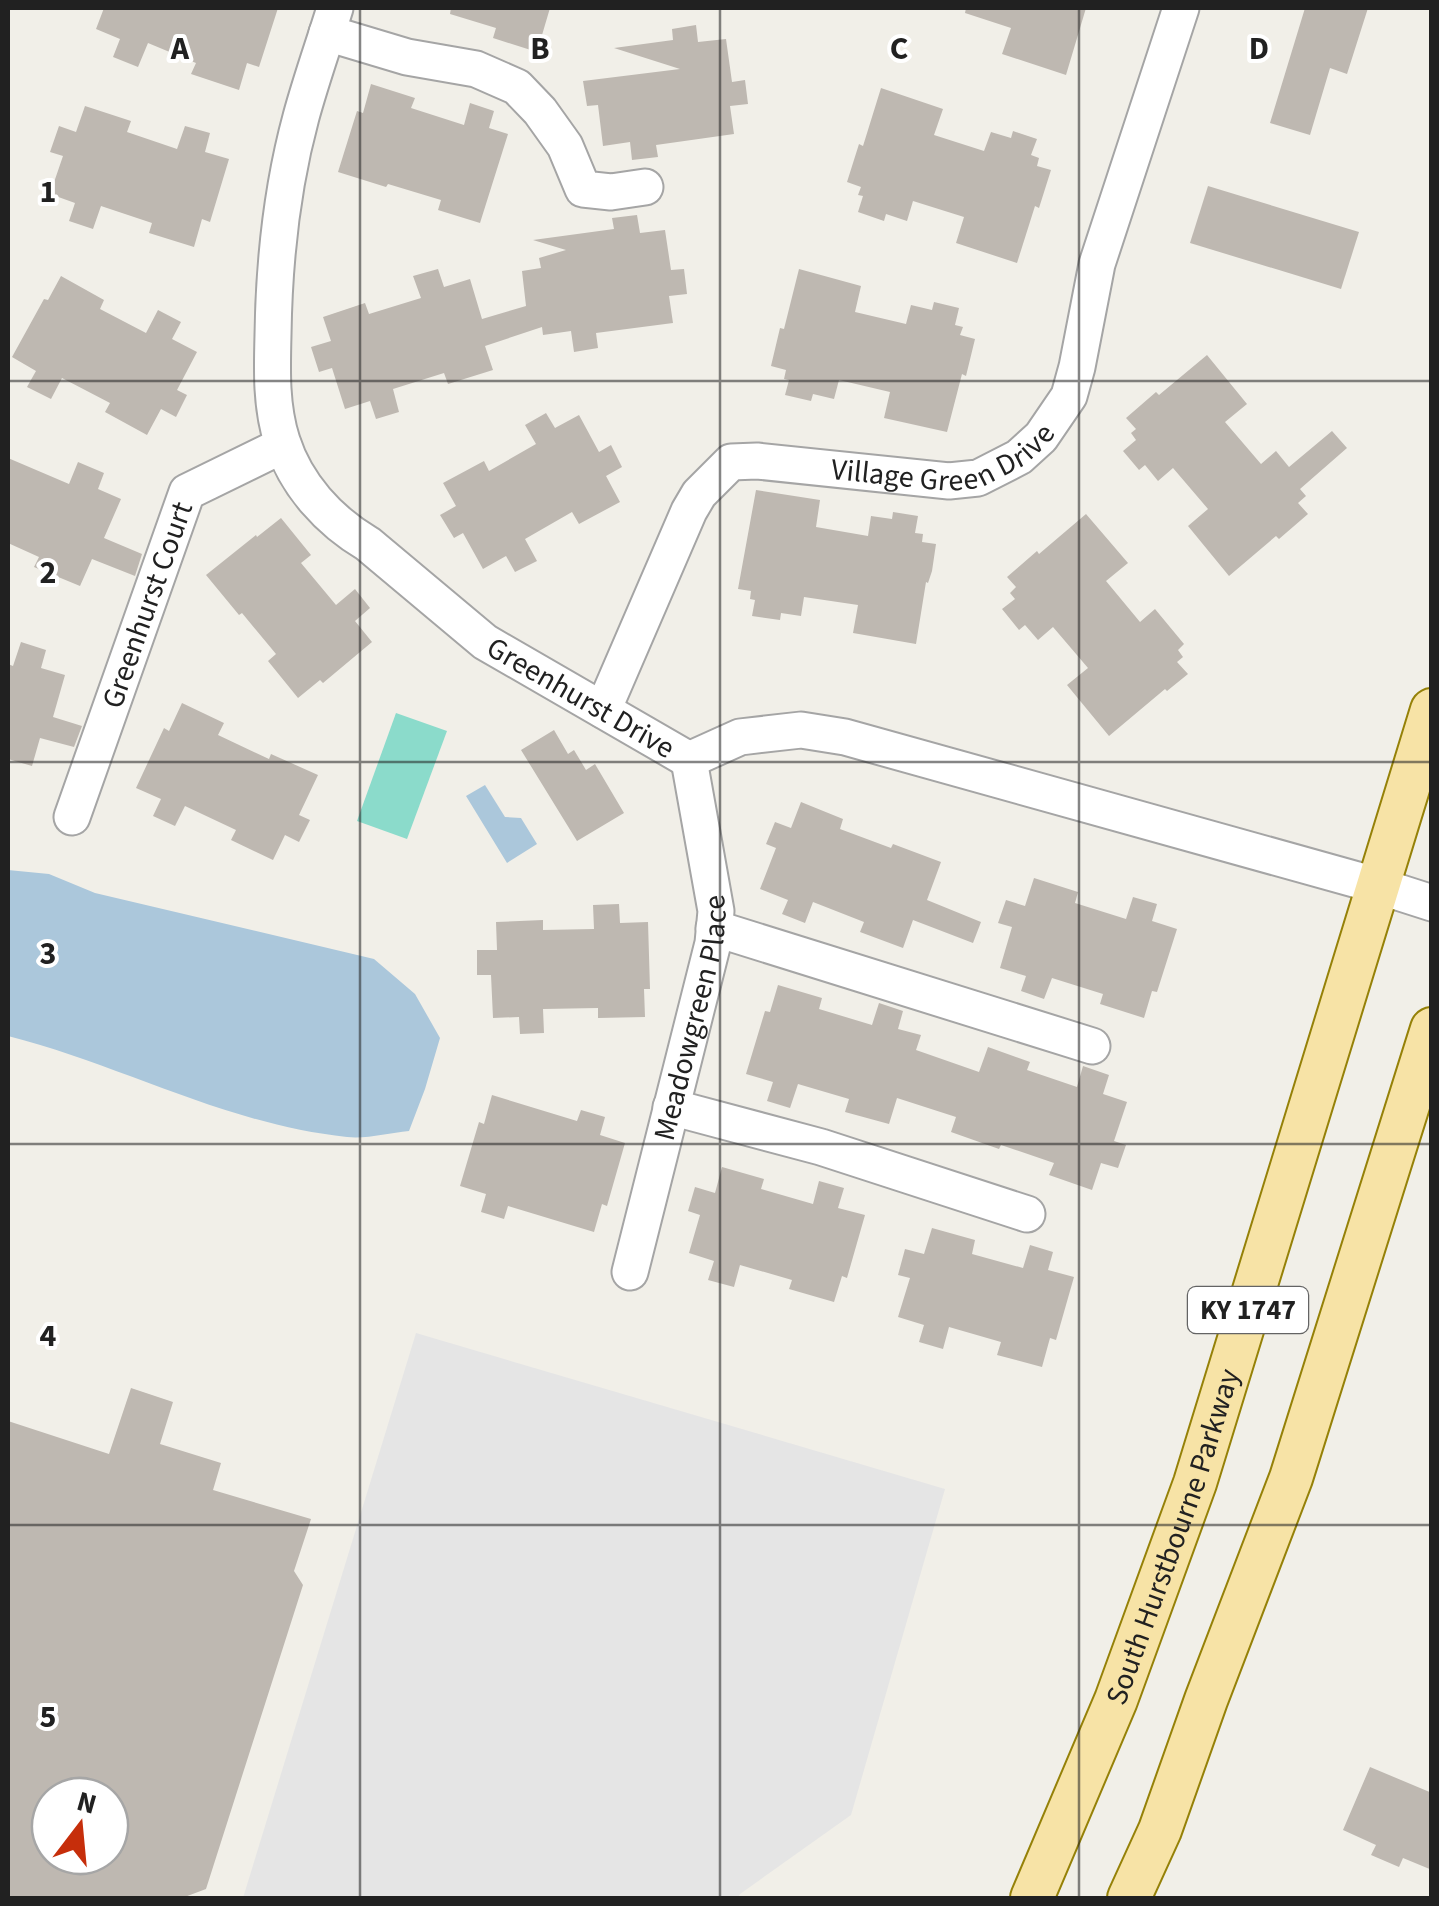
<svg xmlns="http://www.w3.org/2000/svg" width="1439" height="1906" font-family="'Source Sans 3',sans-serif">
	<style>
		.pitch { fill: #8bdbcb }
		.parking { fill: #e5e5e5 }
		.water { fill: #abc7db }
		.building { fill: #beb8b1; fill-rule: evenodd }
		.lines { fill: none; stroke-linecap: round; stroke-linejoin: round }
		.minor-casing { stroke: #a5a5a5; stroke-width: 39 }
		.major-casing { stroke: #958108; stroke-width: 46 }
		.minor { stroke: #fff; stroke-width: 35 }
		.major { stroke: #f7e3a6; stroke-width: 42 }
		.grid { fill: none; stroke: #212121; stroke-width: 2.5; stroke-opacity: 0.55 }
		.labels { text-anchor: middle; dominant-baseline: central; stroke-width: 8; stroke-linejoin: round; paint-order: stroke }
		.shield { fill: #fff; stroke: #646464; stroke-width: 2.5 }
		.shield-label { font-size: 28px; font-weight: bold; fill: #212121 }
		.street-label { font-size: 30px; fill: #212121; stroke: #fff }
		.grid-label { font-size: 32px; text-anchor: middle; font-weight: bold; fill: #212121; stroke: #fff; stroke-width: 8; stroke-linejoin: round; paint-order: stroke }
	</style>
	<rect width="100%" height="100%" fill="#f1efe8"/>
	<!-- pitch -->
	<path class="pitch" d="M396 713 447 731 407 839 357 821Z"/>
	<!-- parking -->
	<path class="parking" d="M416 1333 945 1489 851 1815 740 1894 738 1898H243Z"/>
	<!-- water -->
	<g class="water">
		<path d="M485 785 505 817 521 818 537 844 507 863 466 796Z"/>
		<path d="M8 870 49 874 95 893 374 959 415 994 440 1038 425 1089 409 1131C389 1133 367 1139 347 1137 228 1125 122 1065 8 1036Z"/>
	</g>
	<!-- building -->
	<g class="building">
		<path d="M104 8H278L259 67 247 63 239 90 191 74 196 63 148 43 138 67 113 57 120 39 96 29Z"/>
		<path d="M451 8H550L537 52 493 38 496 28 450 14Z"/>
		<path d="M966 8H1086L1066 75 1002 54 1011 28 965 13Z"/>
		<path d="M1305 8H1368L1347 74 1330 68 1310 135 1270 123Z"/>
		<path d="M696 25 698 42 726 39 732 82 745 80 748 104 730 106 734 134 656 145 658 157 632 160 630 142 603 146 598 105 587 106 583 81 680 69 614 48 673 40 672 29Z"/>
		<path d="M371 84 415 98 411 108 464 125 470 103 494 111 489 128 508 134 480 223 438 210 441 200 388 184 386 187 338 172 357 111 363 113Z"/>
		<path d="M881 88 943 109 934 135 984 151 991 132 1011 138 1013 131 1037 139 1031 155 1039 158 1037 166 1051 170 1039 208 1035 206 1017 263 956 243 964 217 913 201 907 221 886 214 884 221 858 212 863 196 858 195 861 187 847 182 859 144 863 146Z"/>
		<path d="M85 106 131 121 127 132 177 149 185 126 210 133 205 152 229 159 210 222 202 219 194 247 149 233 152 223 101 206 93 229 69 221 75 203 50 194 63 156 50 152 59 126 76 132Z"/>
		<path d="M1208 186 1359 232 1341 289 1190 243Z"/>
		<path d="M637 215 640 233 665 230 671 270 684 269 687 294 669 296 673 323 596 333 598 348 574 352 571 331 543 335 542 327 485 346 493 370 448 384 444 373 393 389 399 412 376 419 370 401 345 409 332 368 319 372 311 347 331 341 323 317 365 303 369 314 421 298 413 276 438 269 444 287 470 279 482 319 526 306 522 271 541 268 539 258 566 250 533 240 614 229 612 218Z"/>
		<path d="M799 269 861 286 855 312 906 324 911 305 932 310 934 302 959 308 955 325 963 327 960 335 975 339 966 376 962 374 947 432 884 418 890 392 839 380 834 399 813 394 811 401 785 395 789 380 784 379 786 370 771 366 780 328 784 329Z"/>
		<path d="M61 276 104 300 100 309 146 333 158 310 181 322 172 339 197 352 177 390 187 395 176 417 161 409 147 435 105 412 110 403 62 378 51 399 27 387 36 371 12 357 44 299 48 300Z"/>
		<path d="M1207 355 1247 404 1225 422 1261 464 1276 451 1289 467 1332 431 1347 448 1300 489 1306 496 1298 503 1308 514 1279 539 1276 536 1229 576 1188 526 1208 509 1173 468 1158 481 1145 465 1139 470 1123 451 1136 440 1131 433 1136 429 1126 418 1156 392 1159 395Z"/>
		<path d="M546 413 555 428 579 415 599 452 611 445 622 467 606 476 620 502 579 524 572 512 525 539 537 561 515 572 506 556 483 569 463 533 454 538 440 515 456 506 443 483 484 461 489 471 536 444 525 425Z"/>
		<path d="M8 458 69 484 78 462 104 473 98 489 121 499 104 538 142 554 135 576 92 559 80 586 34 567 39 557 8 543Z"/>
		<path d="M756 490 820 500 816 527 868 536 871 516 892 519 893 512 918 516 915 533 923 534 922 542 936 544 932 571 928 583 926 582 916 644 853 633 858 605 804 597 801 616 781 613 780 620 752 616 755 600 750 599 751 591 738 589Z"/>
		<path d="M1086 514 1128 563 1106 581 1140 622 1155 609 1184 644 1178 650 1183 657 1177 662 1188 674 1167 691 1165 689 1109 736 1067 685 1088 668 1053 627 1038 640 1025 625 1019 630 1002 609 1015 599 1010 593 1016 587 1007 577 1037 551 1039 554Z"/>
		<path d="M281 518 311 555 301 563 336 605 355 589 370 608 355 621 372 642 323 683 320 680 298 698 268 661 276 654 242 613 239 615 206 575 256 535 257 537Z"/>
		<path d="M21 642 46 650 41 668 65 675 53 717 82 726 74 747 40 738 32 766 8 759V664L13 666Z"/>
		<path d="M182 703 224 723 218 735 269 759 271 754 318 775 299 815 310 820 299 842 285 835 273 860 231 840 236 830 185 806 175 826 153 816 161 799 136 788 164 728 169 731Z"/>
		<path d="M554 730 568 754 574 750 586 770 595 764 624 813 577 841 521 750Z"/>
		<path d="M801 802 843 819 840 829 891 848 893 844 941 862 927 900 981 922 973 943 913 920 903 948 860 932 864 922 813 902 805 923 782 914 788 900 760 889 776 848 766 844 775 822 791 828Z"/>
		<path d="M1034 878 1078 892 1075 903 1126 919 1133 897 1157 904 1152 921 1177 929 1157 992 1152 991 1144 1018 1100 1004 1103 994 1052 978 1044 999 1021 991 1026 976 1000 968 1012 927 998 923 1006 900 1025 906Z"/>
		<path d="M619 904 620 923 648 922 650 989H644L645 1017 598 1018V1008L543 1009 544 1033 520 1034 519 1017 493 1018 491 975H477V950H497L496 922 543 920V930L594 929 593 905Z"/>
		<path d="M778 985 822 998 819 1009 872 1025 879 1003 903 1011 898 1029 921 1035 916 1050 979 1072 988 1047 1030 1062 1027 1070 1077 1087 1083 1066 1109 1075 1103 1094 1127 1102 1114 1141 1126 1145 1118 1168 1101 1163 1092 1190 1049 1175 1054 1163 1001 1145 999 1149 951 1132 956 1117 897 1098 889 1124 845 1112 849 1099 798 1084 790 1108 767 1101 773 1082 746 1074 765 1011 770 1012Z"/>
		<path d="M492 1095 577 1121 581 1110 605 1117 600 1135 625 1143 607 1206 602 1204 594 1232 508 1206 504 1219 481 1212 486 1194 460 1186 479 1122 484 1124Z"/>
		<path d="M722 1167 764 1179 761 1189 813 1204 819 1181 844 1188 838 1208 865 1215 847 1278 842 1276 834 1302 789 1289 792 1280 740 1265 734 1287 708 1280 714 1261 689 1253 700 1215 688 1211 695 1187 715 1193Z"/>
		<path d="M932 1228 975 1240 972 1254 1023 1268 1030 1245 1053 1252 1048 1270 1074 1277 1056 1340 1050 1338 1042 1367 997 1355 1001 1342 949 1327 943 1349 919 1342 924 1325 898 1317 910 1278 898 1275 905 1249 924 1254Z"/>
		<path d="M131 1388 173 1402 160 1444 221 1463 213 1490 311 1519 294 1571 303 1585 206 1889 182 1898H8V1421L109 1454ZM50 1796H110V1856H50Z"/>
		<path d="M1370 1767 1432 1793V1870L1403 1858 1399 1867 1371 1855 1376 1845 1343 1830Z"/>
	</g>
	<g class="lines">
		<defs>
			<g id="minor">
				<path id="s1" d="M335 8C324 44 311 80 301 117 282 187 274 263 273 335 272 371 271 407 282 441 296 485 329 521 368 544L485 642 689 760 740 737 801 730 845 737 1379 886 1432 903"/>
				<path d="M327 33 407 57 476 69 517 87 540 111 565 146 583 189 611 192 645 187"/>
				<path id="s2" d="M603 710 689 511 699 494 731 462 757 461 949 481 978 478 1019 457 1041 437 1069 396 1077 367 1097 264 1181 8"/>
				<path id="s3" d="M72 817 187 492 283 445"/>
				<path d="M714 928 1092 1046"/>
				<path d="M671 1107 821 1147 1027 1214"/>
				<path id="s4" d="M630 1272 713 943 716 911 689 760"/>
			</g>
			<g id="major">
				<path id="s5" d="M1032 1898 1116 1700 1195 1483 1432 710"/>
				<path d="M1129 1898 1160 1830 1206 1700 1291 1478 1432 1029"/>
			</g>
		</defs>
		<!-- minor casing -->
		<use href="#minor" class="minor-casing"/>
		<!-- major casing -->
		<use href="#major" class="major-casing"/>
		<!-- minor -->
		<use href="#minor" class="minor"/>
		<!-- major -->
		<use href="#major" class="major"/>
	</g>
	<!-- grid -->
	<path class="grid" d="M360 8V1898M720 8V1898M1079 8V1898M8 381H1432M8 762H1432M8 1144H1432M8 1525H1432"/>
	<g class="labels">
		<!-- shield labels -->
		<rect class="shield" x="1188" y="1287" width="120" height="46" rx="8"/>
		<g class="shield-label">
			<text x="1248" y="1310">KY 1747</text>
		</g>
		<!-- street labels -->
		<g class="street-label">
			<text stroke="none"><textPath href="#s2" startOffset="500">Village Green Drive</textPath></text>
			<text stroke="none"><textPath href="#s3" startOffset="225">Greenhurst Court</textPath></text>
			<text stroke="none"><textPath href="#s1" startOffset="842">Greenhurst Drive</textPath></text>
			<text stroke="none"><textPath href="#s4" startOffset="262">Meadowgreen Place</textPath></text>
			<text stroke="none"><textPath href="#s5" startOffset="388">South Hurstbourne Parkway</textPath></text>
		</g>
	</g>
	<g class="grid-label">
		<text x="180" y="59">A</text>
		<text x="540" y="59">B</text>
		<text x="899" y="59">C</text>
		<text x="1259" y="59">D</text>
		<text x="48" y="202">1</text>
		<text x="48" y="583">2</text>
		<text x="48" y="964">3</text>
		<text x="48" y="1346">4</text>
		<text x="48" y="1727">5</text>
	</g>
	<!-- border -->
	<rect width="1439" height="1906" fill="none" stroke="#212121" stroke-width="20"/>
	<!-- north arrow -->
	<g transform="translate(80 1826) rotate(16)"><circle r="48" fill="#ffffff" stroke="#a6a6a6" stroke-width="2.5"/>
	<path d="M0-8L18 38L0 25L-18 38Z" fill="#c62e0b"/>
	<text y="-15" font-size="28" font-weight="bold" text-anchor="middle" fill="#212121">N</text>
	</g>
</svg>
